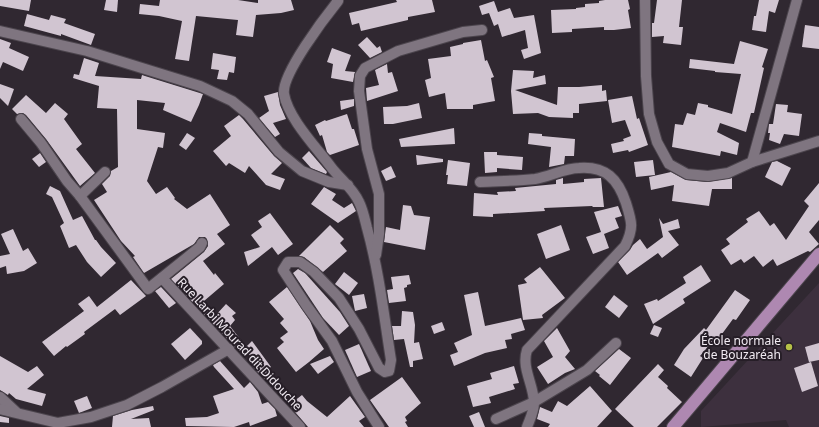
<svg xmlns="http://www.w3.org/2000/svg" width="819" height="427" font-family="'Noto Sans',sans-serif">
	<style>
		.built { fill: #3d303e }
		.building { fill: #d1c5d1 }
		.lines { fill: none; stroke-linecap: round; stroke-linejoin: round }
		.street-casing { stroke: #4c454d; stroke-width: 12 }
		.primary-casing { stroke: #4c454d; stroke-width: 14 }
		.street { stroke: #7f7580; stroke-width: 10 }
		.primary { stroke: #ae88b1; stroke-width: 12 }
		.poi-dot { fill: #b6c148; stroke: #261e27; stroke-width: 1.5 }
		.labels { text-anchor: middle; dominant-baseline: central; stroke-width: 4; stroke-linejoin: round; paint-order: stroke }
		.poi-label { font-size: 12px; fill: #f1ebf2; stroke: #261e27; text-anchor: end }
		.street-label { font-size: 12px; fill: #f1ebf2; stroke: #261e27 }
	</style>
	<rect width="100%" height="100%" fill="#302831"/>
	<!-- built -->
	<path class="built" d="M819 283V427H789L786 420 701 427V411Z"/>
	<!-- building -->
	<g class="building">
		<path d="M0 0H31L29 11 0 6Z"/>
		<path d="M106 0H118L117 12 104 10Z"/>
		<path d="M160 0H238L258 3V0H291L294 10 281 13 256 15 253 37 236 35 238 20 196 16 189 61 175 59 182 21 159 16 139 14 140 4 159 6Z"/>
		<path d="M396 0H432L435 12 408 17V20L361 31 359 23 352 25 349 13 397 2Z"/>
		<path d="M605 0H628L630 9 628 10 631 28 614 30H604V27L572 29V32L552 33 551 10 576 9V8L585 7V4L599 3V1Z"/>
		<path d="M657 0H682L679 27H683L681 45 663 43 664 36 652 37V23H654Z"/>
		<path d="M759 0H779L775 13 769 11 766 32 752 30 754 16H756Z"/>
		<path d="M494 1 498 12 510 8 514 18 534 15 541 53 524 59 521 50 528 48 525 30 502 37 498 24 494 26 489 13 482 15 479 6Z"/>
		<path d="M27 14 49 20 51 15 66 19 64 23 95 34 91 45 61 34V36L24 26Z"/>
		<path d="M805 25 819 27V49L802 47Z"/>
		<path d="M367 37 377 48 380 46 382 52 370 58 358 45Z"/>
		<path d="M0 39 11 43 9 48 29 57 23 71 3 62 0 69Z"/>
		<path d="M481 40 485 61 487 60 494 77 491 78 495 101 473 105V109H447L445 93 429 97 425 80 431 78 428 59 451 56 450 47 463 44V43Z"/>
		<path d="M740 41 768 49 762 67 764 68 754 113H751L746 132 720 123 717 132 739 143 737 155 721 151 720 156 672 147 675 124 683 125 687 113 695 115 698 103 708 105V107L732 114 741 74 715 72V71L689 68 690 59 734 64Z"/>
		<path d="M332 48 351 55 345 71 355 72 353 82 331 78 333 64 327 62Z"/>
		<path d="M213 53 236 57 234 73 229 72 227 80 217 79 219 70 211 69Z"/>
		<path d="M84 58 99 63 95 76 141 79 142 75 145 76 203 94 199 105 191 122 163 110 165 103 137 100V129L165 133 163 148 158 147 147 181 156 194 167 187 175 198 174 199 187 209 210 194 230 225 217 234 225 244 203 261 214 275 215 273 224 284 204 301 215 316 226 304 236 313 232 316 235 320 230 326 243 343 236 348 171 279 204 252 208 246 207 239 205 237H199L194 244 144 273 133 257 135 256 121 241 94 200 107 192 102 184 110 176 111 171 118 167 117 109 97 108 99 86 73 78 74 74 79 75Z"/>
		<path d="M387 64 388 73 392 72 398 91 367 101 366 88 379 85 375 70Z"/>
		<path d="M513 70 534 71 533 78 545 75 546 84 515 90 557 105 558 87H579L602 85V91L606 90 607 101 579 104V113H573V118L549 117 538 113 513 114 511 91Z"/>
		<path d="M0 84 14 89 8 106 0 98Z"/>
		<path d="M278 92 280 105 286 119 273 123 280 134 275 137 259 118 269 111 264 96Z"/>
		<path d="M26 95 46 113 55 103 68 114 64 119 82 144 76 149 95 173 80 186 46 139 26 115 23 113 17 114 12 109Z"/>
		<path d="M632 96 637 119 639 118 648 145 629 152 628 150 613 153 611 144 624 141 623 139 631 136 625 120 612 123 608 100Z"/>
		<path d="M354 99V106L341 110 340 101Z"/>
		<path d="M419 103 422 118 393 124H384L383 107 407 106Z"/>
		<path d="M776 104 788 105 787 112 802 114 799 136 784 134 780 144 769 140 770 133H768L769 124H773Z"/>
		<path d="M347 114 352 129H354L359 145 330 155 327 152 322 135 320 136 315 125 325 120 326 121Z"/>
		<path d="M239 115 243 119 274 156 282 163 271 174 285 179 280 190 266 185 249 166 245 173 229 163 226 166 213 151 231 136 224 126Z"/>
		<path d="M454 128 455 144 401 147 399 139Z"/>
		<path d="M187 133 195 138 186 150 179 145Z"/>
		<path d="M529 133 542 134V136L575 139 574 156H565L564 164 549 167 551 147 528 144Z"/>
		<path d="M309 151 327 172 326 174 311 168 302 158Z"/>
		<path d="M484 152H497V155L523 157 522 170 497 168V172L485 173Z"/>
		<path d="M40 153 46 162 39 167 32 159Z"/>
		<path d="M416 155 443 159V162L417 165Z"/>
		<path d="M448 160 470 163 467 186 447 184 448 175H446Z"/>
		<path d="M653 160 655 175 636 177 634 162Z"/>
		<path d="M777 161 791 168 782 186 765 177 772 162Z"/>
		<path d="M391 166 396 177 386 181 381 171Z"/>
		<path d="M671 172 686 180 707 182 732 178V189H712L709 206 672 201 674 185 651 190 649 177Z"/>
		<path d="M563 178V184L584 182V179L601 178 604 207H593L592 206 544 208 545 211 493 214V217L473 216 474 193 498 195 497 192 516 191 515 188 556 184V180Z"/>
		<path d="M819 183V220L809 232 819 244 810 252 808 251 777 266 773 259 763 267 754 256 744 263 741 259 731 265 721 250 730 244 726 239 748 222 746 219 759 211 770 226 774 223 786 240 809 206 804 201Z"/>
		<path d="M50 186 60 191 73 220 82 216 95 240H96L101 247 116 263 101 277 87 262 76 245 69 248 60 226 64 223 52 197 46 194Z"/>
		<path d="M324 187 336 194 332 200 344 208 352 203 356 211 338 223 311 204Z"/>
		<path d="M403 205 411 206 414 215 430 217 425 250 384 242 386 227 400 230Z"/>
		<path d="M618 206 622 216 615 218 619 228 604 234 609 248 593 254 586 237 601 232 594 212Z"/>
		<path d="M270 213 293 244 278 255 272 247 248 266 244 252 260 247 251 235 262 227 258 221Z"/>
		<path d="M659 218 663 224 678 219 680 228 668 231 679 245 662 258 658 253 627 275 618 262 630 250 633 245 640 239 647 249 663 237Z"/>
		<path d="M330 225 344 239 340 243 347 251 323 272 304 257 299 256Z"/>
		<path d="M561 225 570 250 546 259 537 234Z"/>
		<path d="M13 229 23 251 28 248 37 263 24 271 7 274 6 266 0 268V256L10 254 1 234Z"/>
		<path d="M701 265 711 281 683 299 685 303 653 324 644 304 657 299 658 301 686 283 683 277Z"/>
		<path d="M540 267 565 298 542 315 543 318 523 320 518 285 527 283 524 279Z"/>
		<path d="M298 269 305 273 340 312 349 326 339 335 323 318 293 273Z"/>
		<path d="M344 272 358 283 349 295 335 284Z"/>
		<path d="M409 275 411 284 407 285V287L404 288 406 301 389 303 387 290 393 289 391 277Z"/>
		<path d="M131 280 146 296 120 315 115 309 84 332 85 334 67 347 66 346 54 356 42 342 84 311 78 304 89 296 97 307Z"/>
		<path d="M161 287 176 303 169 308 155 291Z"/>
		<path d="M287 287 310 321 318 340 324 349 309 362 296 372 277 348 284 342 280 338 288 332 280 323 284 319 269 302Z"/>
		<path d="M735 290 750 300 736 320 733 319 719 338 717 336 700 356 703 358 691 377 674 365 684 349 704 328 706 330Z"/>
		<path d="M478 292 485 326 521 318 525 330 511 334 512 339 505 340 507 348 485 353 454 366 450 355 458 352 454 343 472 335 464 295Z"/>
		<path d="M364 294 367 308 355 311 352 296Z"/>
		<path d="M614 295 628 306 619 318 605 307Z"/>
		<path d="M402 311 413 312 415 325 414 343 419 342 423 359 413 361V367H410L404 339 394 340 392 326H401Z"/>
		<path d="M442 322 445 330 434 334 431 326Z"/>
		<path d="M654 325 662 328 658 337 650 334Z"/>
		<path d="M190 328 202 341V344L185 360 171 344Z"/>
		<path d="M557 328 570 351 565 357 575 369 565 373 548 384 537 367 553 357 544 341Z"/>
		<path d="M252 341 271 367 266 370 271 376 266 380 252 366 256 362 244 349Z"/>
		<path d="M819 343V360L809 362 805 347Z"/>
		<path d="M359 344 371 371 357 377 345 350Z"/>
		<path d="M619 349 631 358 610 385 599 376 600 375 595 371Z"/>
		<path d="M0 356 28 372 37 366 44 375 27 389 46 394 42 406 16 399 9 393 8 395 0 390Z"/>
		<path d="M330 356 334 362 318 374 310 364Z"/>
		<path d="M220 361 244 388 250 382 258 392 262 404 268 402 275 409 277 416 250 426 249 422 234 427 186 426 185 418 207 417 219 413 213 396 234 389 214 367 213 365Z"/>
		<path d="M811 362 818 386 802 392 794 368Z"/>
		<path d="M658 364 664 370 658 377 668 386 667 388 682 402 657 427H634L615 409Z"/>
		<path d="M514 366 519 383 513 384 515 389 489 397 491 403 473 407 467 386 492 379 490 373Z"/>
		<path d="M402 377 421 403 405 417 407 421 405 422 408 427H389L370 400Z"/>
		<path d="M590 386 612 411 597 427H548L550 424 537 419 540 407 552 412 558 401 567 406Z"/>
		<path d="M302 395 307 401 327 417 350 396 365 417 359 421 364 427H308L289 405Z"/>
		<path d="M87 396 92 408 79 413 74 401Z"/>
		<path d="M153 406 154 410 131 419 149 418 151 427H112L113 416 132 410Z"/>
		<path d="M479 412 485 427H474L469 416Z"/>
		<path d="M0 416 9 418V423L0 422Z"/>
	</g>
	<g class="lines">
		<defs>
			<g id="street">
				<path d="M337 0 338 1C325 17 281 75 284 94 288 118 316 147 331 167 340 179 353 188 359 202 363 210 365 220 367 228 379 271 384 316 391 360L389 371 385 372 379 368 359 329 339 298 314 272 300 262H288L283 270 306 305 332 341 357 392 379 427"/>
				<path d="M645 0 646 76 649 114 657 142 669 164 687 174 708 176 728 173 752 162 819 141"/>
				<path d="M0 31 87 51 200 86 232 101 248 114 279 152 302 171 329 182 348 185"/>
				<path d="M21 119 41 143 67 181 80 196 148 289 200 247 202 243"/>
				<path d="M752 162 797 0"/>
				<path d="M480 182C498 181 517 181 535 179 549 177 565 168 579 168 606 166 618 179 626 203 632 222 634 228 625 246L527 350C521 368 534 385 534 403 534 411 530 419 527 427"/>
				<path d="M80 196 105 172"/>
				<path d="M376 255 379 234V194L367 149 359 91 360 76 365 68 398 51 463 32 482 30"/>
				<path d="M162 278 300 427"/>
				<path d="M0 397 16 412"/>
				<path d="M0 409 58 423 91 417 127 405 162 387 229 349"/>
				<path d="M496 419 534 402 587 370 616 343"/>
			</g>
			<path id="primary" d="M673 427 819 254"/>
		</defs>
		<!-- street casing -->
		<use href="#street" class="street-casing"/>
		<!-- primary casing -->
		<use href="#primary" class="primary-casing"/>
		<!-- street -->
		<use href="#street" class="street"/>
		<!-- primary -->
		<use href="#primary" class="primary"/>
	</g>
	<!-- markers -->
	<circle class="poi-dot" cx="789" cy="347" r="4"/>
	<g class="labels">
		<!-- poi labels -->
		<g class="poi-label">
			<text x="781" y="340">École normale<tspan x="781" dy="14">de Bouzaréah</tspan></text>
		</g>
		<!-- street labels -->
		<g class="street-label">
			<text transform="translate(240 344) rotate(47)">Rue Larbi Mourad dit Didouche</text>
		</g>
	</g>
</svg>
